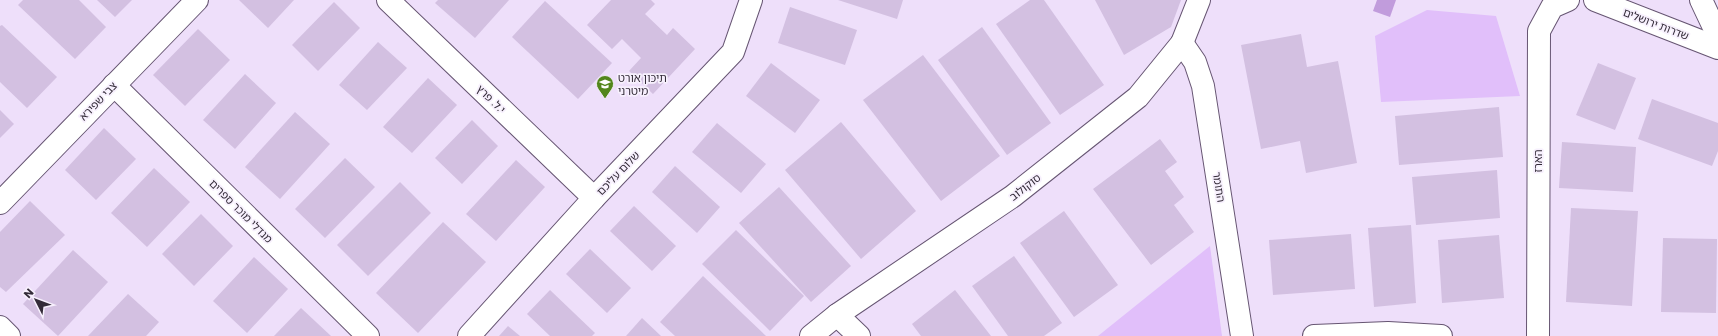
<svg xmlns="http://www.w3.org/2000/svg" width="1718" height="336" font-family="Poppins,'Noto Sans Hebrew',sans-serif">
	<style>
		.green { fill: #e1bffa }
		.water { fill: #c19cdc }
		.building { fill: #d3c0e1 }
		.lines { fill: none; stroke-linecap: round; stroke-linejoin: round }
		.minor-casing { stroke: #665572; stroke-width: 24 }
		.major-casing { stroke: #665572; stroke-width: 24 }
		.minor { stroke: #fff; stroke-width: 22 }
		.major { stroke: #fff; stroke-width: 22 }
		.labels { text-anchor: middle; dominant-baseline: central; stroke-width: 3.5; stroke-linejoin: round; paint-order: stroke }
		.street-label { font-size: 11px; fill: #332b38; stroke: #f7f0fd }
		.poi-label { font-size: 11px; fill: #332b38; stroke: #f7f0fd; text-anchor: start }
	</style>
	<rect width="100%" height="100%" fill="#eedffa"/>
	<!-- green -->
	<g class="green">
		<path d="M1427 10 1496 16 1520 96 1381 102 1375 36Z"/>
		<path d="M1210 246 1222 336H1098Z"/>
	</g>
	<!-- water -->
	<path class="water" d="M1377 0H1396L1390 17 1373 11Z"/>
	<!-- building -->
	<g class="building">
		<path d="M23 0H79L106 27 75 59 18 5Z"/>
		<path d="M97 0H132L115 17Z"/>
		<path d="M239 0H294L268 28Z"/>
		<path d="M438 0H509L475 38 435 3Z"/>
		<path d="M611 0H651L655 4 645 14 667 35 673 28 695 49 653 94 629 71 641 58 622 39 612 49 587 25Z"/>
		<path d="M838 0H903L897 19Z"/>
		<path d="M1030 0H1044L1104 85 1060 115 996 24Z"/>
		<path d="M1095 0H1181L1171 27 1124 55Z"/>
		<path d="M545 1 612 63 578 99 512 37Z"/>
		<path d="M334 2 360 28 318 71 292 45Z"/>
		<path d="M790 7 857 30 845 65 778 43Z"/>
		<path d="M2 25 57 77 27 108 0 82V26Z"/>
		<path d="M982 27 1051 123 1007 155 938 60Z"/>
		<path d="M198 29 230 60 185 106 153 75Z"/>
		<path d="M1301 34 1307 67 1338 61 1357 163 1306 173 1300 141 1261 149 1241 45Z"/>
		<path d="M378 42 407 68 367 110 339 85Z"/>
		<path d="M923 55 1000 156 941 201 863 100Z"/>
		<path d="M771 63 820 100 795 133 746 96Z"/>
		<path d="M1598 63 1636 78 1615 130 1576 115Z"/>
		<path d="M245 74 276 103 235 149 203 120Z"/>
		<path d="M428 78 457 105 412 153 383 127Z"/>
		<path d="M1652 99 1718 123V151L1712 166 1638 139Z"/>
		<path d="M1499 107 1503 157 1399 165 1395 116Z"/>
		<path d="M0 110 14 124 0 138Z"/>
		<path d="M295 112 330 144 280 199 245 167Z"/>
		<path d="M472 120 498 146 462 184 435 158Z"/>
		<path d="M841 122 916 211 861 259 785 170Z"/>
		<path d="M717 123 766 164 741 193 692 152Z"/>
		<path d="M104 128 136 159 96 200 65 170Z"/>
		<path d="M1160 139 1177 162 1165 171 1184 197 1174 205 1194 232 1151 265 1093 189Z"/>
		<path d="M1562 142 1636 147 1633 192 1559 188Z"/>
		<path d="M345 158 375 187 325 238 295 209Z"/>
		<path d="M516 160 545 187 496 241 466 214Z"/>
		<path d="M675 166 720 207 697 233 652 192Z"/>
		<path d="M154 168 190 202 147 247 111 213Z"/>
		<path d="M1497 170 1500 218 1416 225 1412 177Z"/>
		<path d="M400 182 431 213 368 276 337 245Z"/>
		<path d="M779 187 851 266 811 302 739 223Z"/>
		<path d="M30 201 65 235 6 292 0 287V232Z"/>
		<path d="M634 206 676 246 652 271 610 231Z"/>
		<path d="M1571 208 1638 211 1632 306 1566 302Z"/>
		<path d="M1064 211 1118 285 1074 317 1020 243Z"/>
		<path d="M201 214 233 246 194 286 162 254Z"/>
		<path d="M443 222 486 262 418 333 376 293Z"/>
		<path d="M1411 225 1416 303 1374 307 1368 228Z"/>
		<path d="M736 230 804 296 770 331 702 264Z"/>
		<path d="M1351 234 1355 289 1273 295 1269 240Z"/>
		<path d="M1499 235 1504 298 1442 303 1438 240Z"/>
		<path d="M1663 238 1717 239 1716 313 1661 312Z"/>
		<path d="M590 249 631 288 607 313 566 274Z"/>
		<path d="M73 250 108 282 58 336 23 304Z"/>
		<path d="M1014 256 1062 323 1044 336H1008L972 286Z"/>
		<path d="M254 257 288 289 247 333 213 301Z"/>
		<path d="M703 276 766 336H675L660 322Z"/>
		<path d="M550 290 595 333 592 336H550L527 314Z"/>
		<path d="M955 290 991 336H921L912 324Z"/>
		<path d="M128 294 159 322 146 336H88Z"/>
		<path d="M301 308 331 336H274Z"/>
		<path d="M642 318 661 336H626Z"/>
		<path d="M508 326 520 336H499Z"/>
	</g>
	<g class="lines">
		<defs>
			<g id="minor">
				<path d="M388 0 594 198"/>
				<path d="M1701 0 1718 36"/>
				<path d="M1182 43 1195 62 1203 86 1242 336"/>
				<path d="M114 85 368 336"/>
				<path d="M0 203 197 0"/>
				<path d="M837 315 859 336"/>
				<path d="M0 327 9 336"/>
				<path d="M469 336 594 198 733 52 751 0"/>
				<path d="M811 336 837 315 1013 196 1138 97 1182 43 1199 0"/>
				<path d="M1314 336 1388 333 1441 336"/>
				<path d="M1538 336 1539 31 1552 7 1568 0"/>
			</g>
			<path id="major" d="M1595 0 1718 48"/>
		</defs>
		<!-- minor casing -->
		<use href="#minor" class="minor-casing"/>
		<!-- major casing -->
		<use href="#major" class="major-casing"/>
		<!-- minor -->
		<use href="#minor" class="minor"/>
		<!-- major -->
		<use href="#major" class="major"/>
	</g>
	<!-- icons -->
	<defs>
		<symbol id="school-pin" viewBox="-11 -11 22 30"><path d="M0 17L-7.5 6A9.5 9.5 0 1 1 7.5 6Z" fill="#53861c" stroke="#f7f0fd"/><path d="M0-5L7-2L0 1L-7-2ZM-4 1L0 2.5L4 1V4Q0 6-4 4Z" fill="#fff"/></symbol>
	</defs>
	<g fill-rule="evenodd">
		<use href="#school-pin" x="595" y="74" width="20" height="27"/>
	</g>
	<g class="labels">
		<!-- street labels -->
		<g class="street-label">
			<text transform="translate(1656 24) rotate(21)">שדרות ירושלים</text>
			<text transform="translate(491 99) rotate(44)">י.ל. פרץ</text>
			<text transform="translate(98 101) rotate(-46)">צבי שפירא</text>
			<text transform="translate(1538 161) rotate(-90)">הארז</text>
			<text transform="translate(618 173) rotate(-46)">שלום עליכם</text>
			<text transform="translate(1025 187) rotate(-38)">סוקולוב</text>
			<text transform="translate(1219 187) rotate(81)">התומר</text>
			<text transform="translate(241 211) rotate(45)">מנדלי מוכר ספרים</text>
		</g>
		<!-- poi labels -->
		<g class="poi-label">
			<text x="618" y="78">תיכון אורט<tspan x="618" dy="13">מיטרני</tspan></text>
		</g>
	</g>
	<!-- north arrow -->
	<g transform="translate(36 300) rotate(312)" stroke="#f7f0fd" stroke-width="3" paint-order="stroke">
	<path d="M0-3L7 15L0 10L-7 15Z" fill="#332b38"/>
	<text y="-6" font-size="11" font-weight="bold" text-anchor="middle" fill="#332b38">N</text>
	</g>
</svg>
